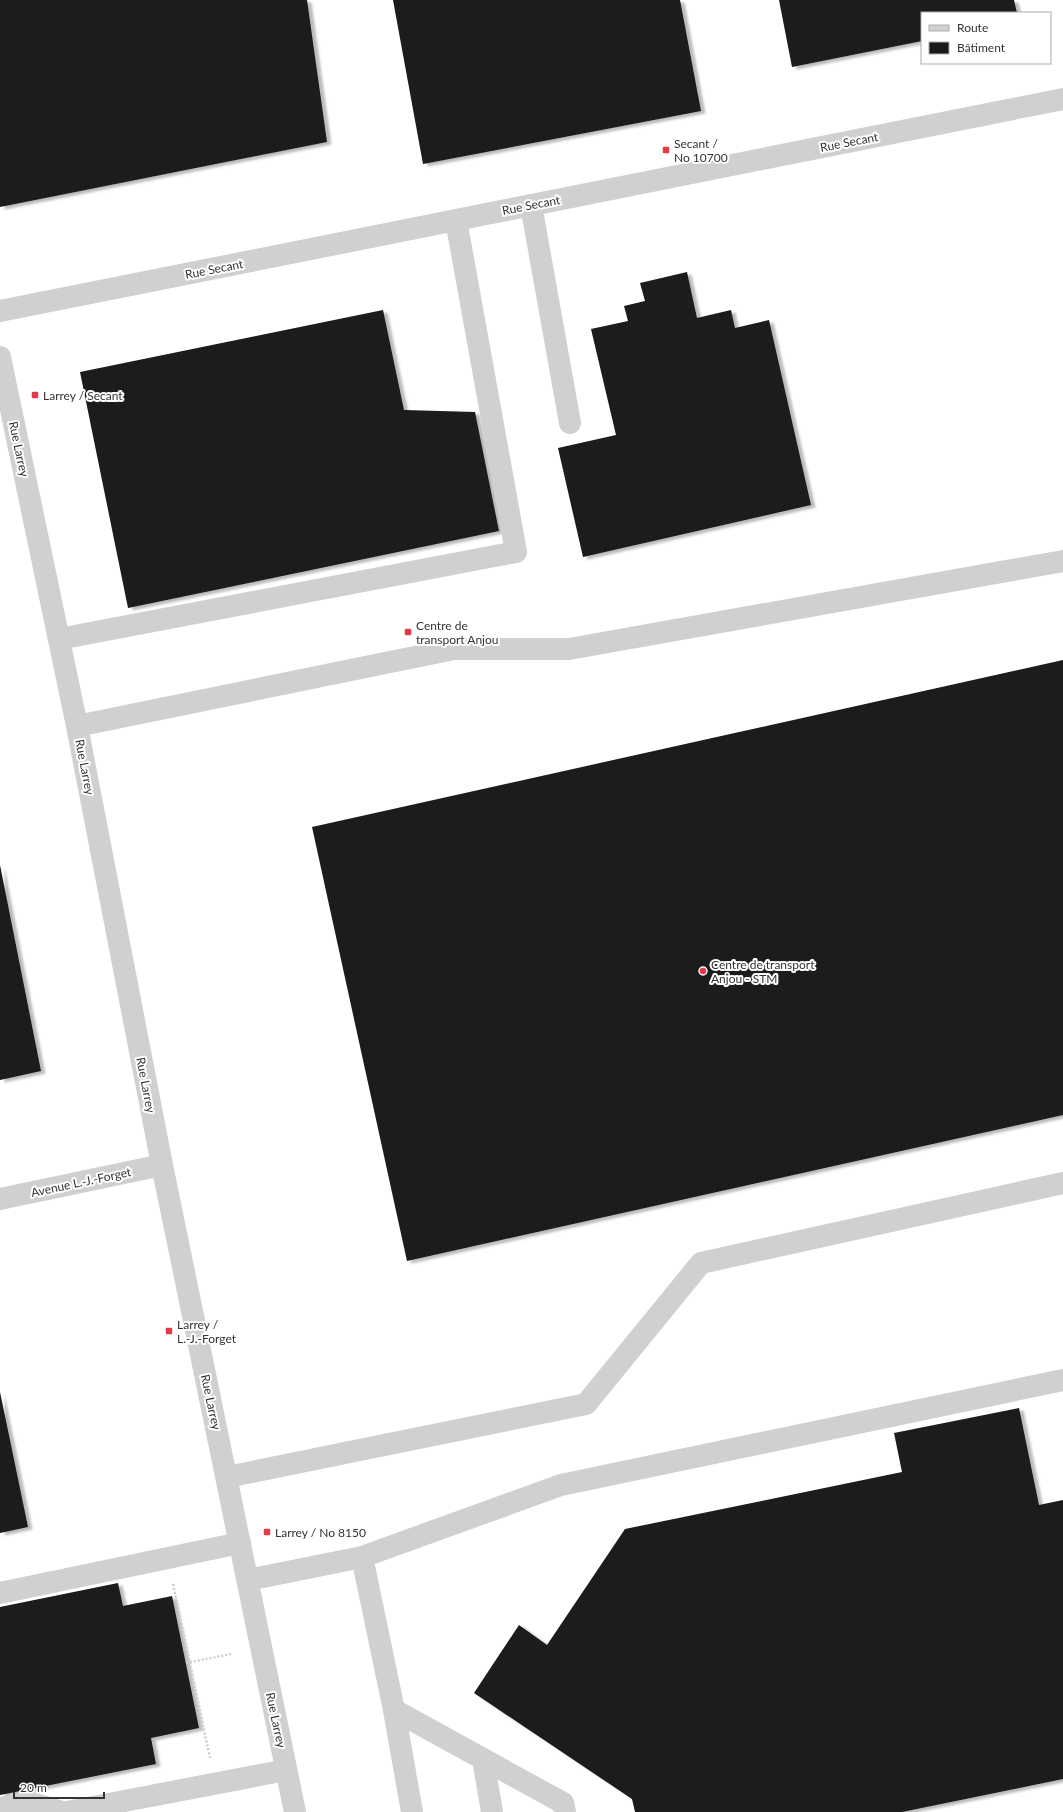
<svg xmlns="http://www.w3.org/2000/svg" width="1063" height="1812" font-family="Lato,sans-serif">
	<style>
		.building { fill: #1a1a1a; filter: url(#shadow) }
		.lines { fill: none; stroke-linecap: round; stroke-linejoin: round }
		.path { stroke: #cdcdcd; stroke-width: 2.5; stroke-dasharray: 2 2; stroke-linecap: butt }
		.minor { stroke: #d0d0d0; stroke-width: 22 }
		.poi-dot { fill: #e63946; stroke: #fff; stroke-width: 1.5 }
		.labels { text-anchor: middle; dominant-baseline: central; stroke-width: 4; stroke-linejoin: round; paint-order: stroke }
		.street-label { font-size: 12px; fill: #333; stroke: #fff }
		.poi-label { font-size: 12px; fill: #333; stroke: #fff; text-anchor: start }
	</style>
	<defs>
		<filter id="shadow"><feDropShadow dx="4.5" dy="2.5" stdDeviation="1" flood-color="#0004"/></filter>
	</defs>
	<rect width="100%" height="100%" fill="#fff"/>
	<!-- building -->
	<g class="building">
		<path d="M0 0H307L327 142 0 207Z"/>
		<path d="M393 0H680L701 111 423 164Z"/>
		<path d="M779 0H1014L1017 13H922V41L792 67Z"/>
		<path d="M687 272 697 318 731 310 735 328 769 320 811 505 583 557 558 448 616 435 591 329 628 321 624 306 645 301 640 283Z"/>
		<path d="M383 310 404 410 475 412 499 531 128 608 80 372Z"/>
		<path d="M1063 660V1115L407 1261 312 827Z"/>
		<path d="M0 865 41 1071 0 1080Z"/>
		<path d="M0 1392 28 1527 0 1533Z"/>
		<path d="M1019 1408 1039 1505 1063 1500V1779L902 1812H635L632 1799 474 1693 519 1625 547 1645 625 1529 902 1472 894 1433Z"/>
		<path d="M118 1583 123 1606 172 1596 199 1728 151 1738 156 1764 0 1795V1607Z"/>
	</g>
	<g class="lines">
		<!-- path -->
		<g class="path">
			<path d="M173 1584 210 1758"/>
			<path d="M186 1663 231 1654"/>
		</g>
		<!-- minor -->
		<g class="minor">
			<path d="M531 205 570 423"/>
			<path d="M0 311 1063 99"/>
			<path d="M0 357 77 726 162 1165 295 1812"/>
			<path d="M59 639 516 552 456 220"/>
			<path d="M77 726 454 649H569L1063 561"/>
			<path d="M0 1199 162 1165"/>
			<path d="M227 1477 586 1404 701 1263 1063 1183"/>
			<path d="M362 1557 394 1710 563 1803 565 1812"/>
			<path d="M248 1580 362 1557 561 1485 1063 1380"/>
			<path d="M0 1593 240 1543"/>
			<path d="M394 1710 412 1812"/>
			<path d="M483 1759 492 1812"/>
			<path d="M0 1808 29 1802 62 1812"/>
			<path d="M67 1812 286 1770"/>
		</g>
	</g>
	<!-- markers -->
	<g class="poi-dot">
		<rect x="662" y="146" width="8" height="8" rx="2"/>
		<rect x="31" y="391" width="8" height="8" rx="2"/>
		<rect x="404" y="628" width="8" height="8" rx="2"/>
		<circle cx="703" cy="971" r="4"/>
		<rect x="165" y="1327" width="8" height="8" rx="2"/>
		<rect x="263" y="1528" width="8" height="8" rx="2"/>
	</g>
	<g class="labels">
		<!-- street labels -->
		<g class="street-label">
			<text transform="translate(849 142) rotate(-11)">Rue Secant</text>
			<text transform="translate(531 205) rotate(-11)">Rue Secant</text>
			<text transform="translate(214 269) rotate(-11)">Rue Secant</text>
			<text transform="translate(19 449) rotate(78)">Rue Larrey</text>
			<text transform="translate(85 767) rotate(79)">Rue Larrey</text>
			<text transform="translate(146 1085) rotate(79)">Rue Larrey</text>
			<text transform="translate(81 1182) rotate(-12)">Avenue L.-J.-Forget</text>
			<text transform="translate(211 1402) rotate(78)">Rue Larrey</text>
			<text transform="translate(276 1720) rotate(78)">Rue Larrey</text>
		</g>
		<!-- poi labels -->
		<g class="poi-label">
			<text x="674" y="143">Secant /<tspan x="674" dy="14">No 10700</tspan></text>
			<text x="43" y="395">Larrey / Secant</text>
			<text x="416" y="625">Centre de<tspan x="416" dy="14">transport Anjou</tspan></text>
			<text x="711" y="964">Centre de transport<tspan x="711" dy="14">Anjou - STM</tspan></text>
			<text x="177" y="1324">Larrey /<tspan x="177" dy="14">L.-J.-Forget</tspan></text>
			<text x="275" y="1532">Larrey / No 8150</text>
		</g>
	</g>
	<!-- legend -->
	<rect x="921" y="12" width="130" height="52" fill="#ffffff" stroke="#adadad"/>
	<rect x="929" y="25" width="20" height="6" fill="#d0d0d0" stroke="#adadad"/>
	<text x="957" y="32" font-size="12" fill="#333333">Route</text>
	<rect x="929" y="42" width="20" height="12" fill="#1a1a1a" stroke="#adadad"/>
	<text x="957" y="52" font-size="12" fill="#333333">Bâtiment</text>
	<!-- scale -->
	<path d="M14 1792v6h90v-6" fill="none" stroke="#333333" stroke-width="2"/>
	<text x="20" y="1792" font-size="12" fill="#333333" stroke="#ffffff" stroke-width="3" paint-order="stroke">20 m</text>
</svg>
